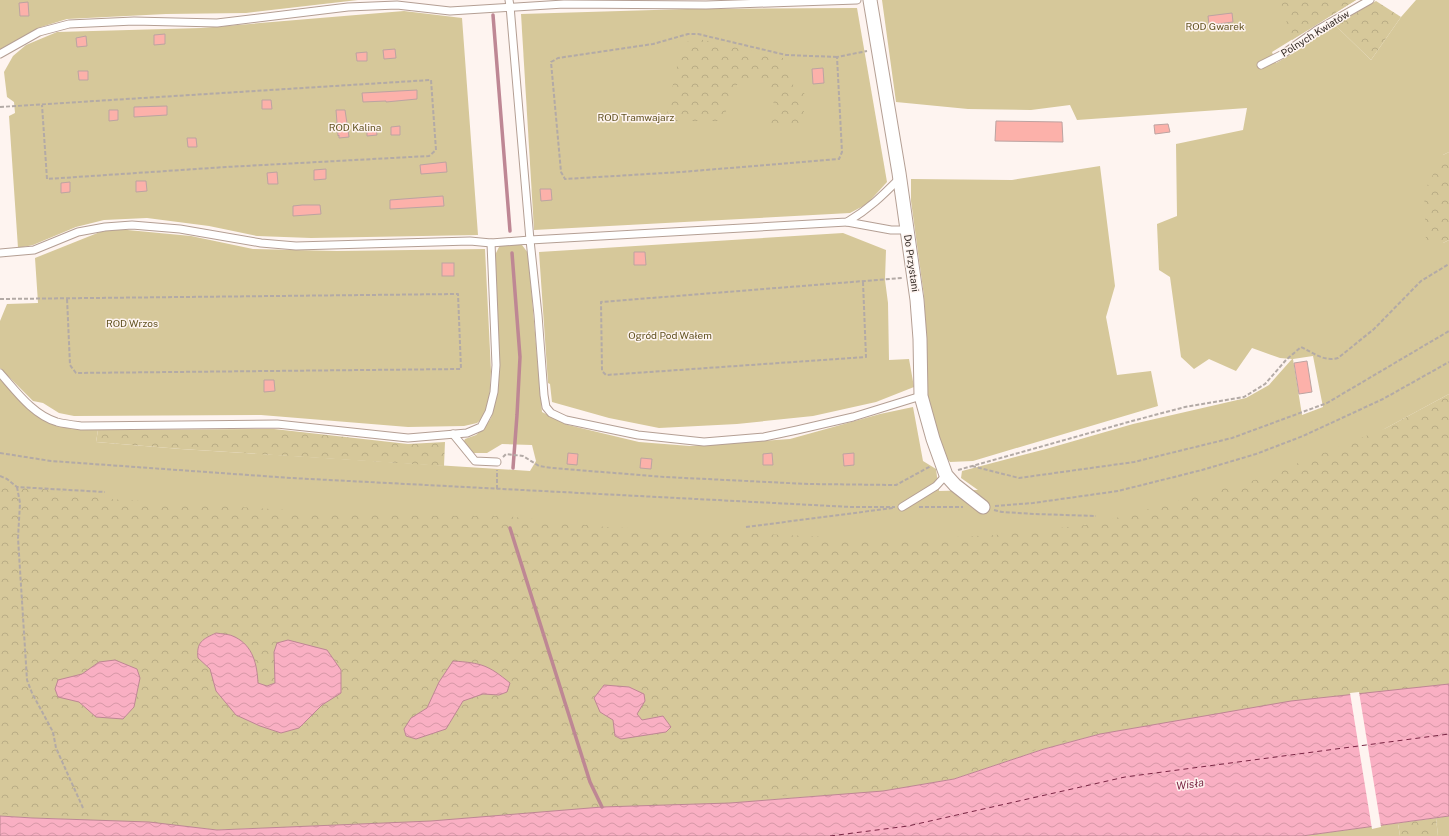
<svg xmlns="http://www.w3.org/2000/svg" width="1449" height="836" font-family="'Public Sans',sans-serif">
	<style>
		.green { fill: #d6c89a; fill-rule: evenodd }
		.forest { fill: url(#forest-crowns) }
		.water { fill: url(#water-waves); stroke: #be8794 }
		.pier { fill: #fef4f0 }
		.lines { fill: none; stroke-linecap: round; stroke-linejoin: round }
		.stream { stroke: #be8794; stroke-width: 3.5 }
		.ferry { stroke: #792543; stroke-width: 1; stroke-dasharray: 5 4; stroke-linecap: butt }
		.building { fill: #fcb1aa; stroke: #bca3a1 }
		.lane-casing { stroke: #b49f94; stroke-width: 9 }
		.street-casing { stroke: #b49f94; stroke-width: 15 }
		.path { stroke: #b3aaa6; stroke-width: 2; stroke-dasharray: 4 2; stroke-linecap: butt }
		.lane { stroke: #fff; stroke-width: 7 }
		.street { stroke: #fff; stroke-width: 13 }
		.labels { text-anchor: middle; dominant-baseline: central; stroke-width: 3; stroke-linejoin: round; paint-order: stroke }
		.park-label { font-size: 10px; fill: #615220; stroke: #fef4f0 }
		.street-label { font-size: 10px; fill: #332b26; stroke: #fef4f0 }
		.water-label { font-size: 11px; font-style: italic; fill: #792543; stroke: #fef4f0 }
	</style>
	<defs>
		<pattern id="forest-crowns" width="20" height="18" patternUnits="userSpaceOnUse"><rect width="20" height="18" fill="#d6c89a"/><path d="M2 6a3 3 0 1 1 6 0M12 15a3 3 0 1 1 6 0" fill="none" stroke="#b8ac85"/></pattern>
		<pattern id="water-waves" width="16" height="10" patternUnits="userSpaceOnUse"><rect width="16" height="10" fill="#f9afc3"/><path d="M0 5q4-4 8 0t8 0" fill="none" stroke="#d697a7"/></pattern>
	</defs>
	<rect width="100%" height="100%" fill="#fef4f0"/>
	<!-- green -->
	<g class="green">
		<path d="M0 0H358L246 13 166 14 67 19 41 27 0 51Z"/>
		<path d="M882 0H1356L1272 52 1276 63 1297 51 1335 25 1371 60 1401 17 1416 0H1449V152L1443 155V243L1449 240V394L1340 453 1291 701 1100 734 1044 749 954 779 883 791 730 803 602 807 431 821 217 830 149 822 33 818 0 816V377L59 426 98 430 96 442 181 449 530 471 536 461 532 445 502 444 487 453H472L463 443 465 439 476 435 485 427 491 418 499 376 494 257 500 245H522L528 253 542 412 568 425 639 442 690 446 790 439 880 414 913 407 923 461 936 469 939 491 978 490 961 478 962 471 1046 449 1133 424 1246 398 1269 385 1292 359 1280 358 1252 348 1236 371 1209 359 1194 369 1181 357 1170 277 1159 270 1157 224 1177 216 1176 144 1243 130 1247 108 1077 120 1070 105 1031 110 968 109 896 102ZM1313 356 1323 407 1302 415 1293 359Z"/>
		<path d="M857 8 887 182 867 204 850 213 534 230 521 14 687 9Z"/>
		<path d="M404 11 462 18 478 235 311 238 257 236 209 226 147 218 104 220 76 227 33 245 18 248 9 116 15 113 14 102 7 97 4 72 13 56 26 45 57 32 201 28Z"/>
		<path d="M1100 166 1115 286 1106 317 1117 375 1151 371 1158 406 973 461 950 462 944 455 928 399 924 296 911 201V179L1012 180Z"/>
		<path d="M117 229 191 236 253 249 337 251 485 249 491 371 489 405 483 418 477 423 464 426 408 427 261 415 74 416 59 413 43 403 33 401 0 368V321L7 304 38 303 35 258 100 232Z"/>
		<path d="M843 233 886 250 885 280 888 303 889 360 909 359 914 387 876 402 813 416 737 424 659 428 609 418 552 402 550 384 548 383 539 252Z"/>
		<path d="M1449 816V836H1438L1436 818Z"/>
		<path d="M1398 823 1400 836H1302Z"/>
	</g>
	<!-- forest -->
	<g class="forest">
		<path d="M1280 0H1356L1292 40Z"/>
		<path d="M1376 1 1401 17 1371 60 1335 25Z"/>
		<path d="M699 39 783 58 791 83 805 94 803 126H769L774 100 754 78H740L722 121H673L667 112 682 43Z"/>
		<path d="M1449 152V240L1443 243 1426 241 1424 192 1443 155Z"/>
		<path d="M1449 394V686L1290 703 1093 735 1047 746 954 778 896 790 834 798 804 793 775 797 741 806 687 803 647 814 387 825 274 828H202L0 814V482L109 499 369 515 506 516 606 527 896 540 995 535 1094 524 1258 479 1386 428Z"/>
		<path d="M274 429 408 444 445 442 444 466 181 449 96 442 98 430Z"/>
		<path d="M1436 818 1438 836H1400L1398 823Z"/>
	</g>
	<!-- water -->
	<g class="water">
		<path d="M216 633C222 634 230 634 235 637 253 646 257 664 258 683L267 686 275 683 274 652 277 643 288 640 327 650 341 670V693L322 705 299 728 281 733 260 726 236 715 216 691 210 669 198 658C196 642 203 639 216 633Z"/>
		<path d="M115 660 137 669 140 678 134 707 123 719 96 717 79 702 58 697 55 689 58 680 82 674 99 662Z"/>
		<path d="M453 661C482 663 488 665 510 683L507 692 499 695 483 694 463 701 446 729 416 739 406 736 404 729 411 718 427 708 439 682Z"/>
		<path d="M1449 684V816L1302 836H0V816L33 818 149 822 217 830 431 821 602 807 730 803 883 791 954 779 1044 749 1100 734 1291 701Z"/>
		<path d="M604 685 629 687 644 694 645 701 637 714 642 720 663 716 671 727 666 732 621 739 615 736 613 720 600 712 594 698Z"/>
	</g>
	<!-- pier -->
	<path class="pier" d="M1359 692 1381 827 1372 829 1350 693Z"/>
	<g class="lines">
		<!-- stream -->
		<g class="stream">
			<path d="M493 15 510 231"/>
			<path d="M512 253 520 357 517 415 513 468"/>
			<path d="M510 528 590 782 602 807"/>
		</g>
		<!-- ferry -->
		<path class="ferry" d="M830 836 908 826 1125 777 1449 734"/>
	</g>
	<!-- building -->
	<g class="building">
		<path d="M28 2 29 16H20L19 3Z"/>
		<path d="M1232 13 1233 22 1209 25 1208 16Z"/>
		<path d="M165 34V44L154 45V35Z"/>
		<path d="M86 36 87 46 77 47 76 38Z"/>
		<path d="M395 49 396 58 384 59 383 50Z"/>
		<path d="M367 52V61H357L356 53Z"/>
		<path d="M823 68 824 83 813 84 812 69Z"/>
		<path d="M78 71H88V80H79Z"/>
		<path d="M417 90V99L386 102V101L363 102 362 93Z"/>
		<path d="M262 100H271L272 109H262Z"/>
		<path d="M167 106V115L134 117V107Z"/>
		<path d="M109 110H118V120L109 121Z"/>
		<path d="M336 110H345L349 137 339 138V135L338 136Z"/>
		<path d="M996 121 1062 122 1063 142 995 141Z"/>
		<path d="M1168 124 1170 132 1155 134 1154 125Z"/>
		<path d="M376 126 377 135 367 136V127Z"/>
		<path d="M400 126V135H391V127Z"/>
		<path d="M187 138H196L197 147H188Z"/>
		<path d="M446 162 447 172 421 174 420 165Z"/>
		<path d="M326 169V179L314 180V170Z"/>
		<path d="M277 172 278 184H268L267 173Z"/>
		<path d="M136 181H146L147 191 136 192Z"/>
		<path d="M70 182V192L61 193V183Z"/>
		<path d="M540 189H551L552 200 541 201Z"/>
		<path d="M443 196 444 206 390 209V200Z"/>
		<path d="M302 205H320L321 214 293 216V206Z"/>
		<path d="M634 252H645L646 265H634Z"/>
		<rect x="442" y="263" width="12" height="13"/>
		<path d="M1307 361 1312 392 1299 394 1294 363Z"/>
		<path d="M264 380H274L275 391 264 392Z"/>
		<path d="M568 453 578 454 577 465 567 464Z"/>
		<path d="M772 453 773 465H763V454Z"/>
		<path d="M854 453V465L844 466 843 454Z"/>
		<path d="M641 458 652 459 651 469 640 468Z"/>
	</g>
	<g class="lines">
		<defs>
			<g id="lane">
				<path d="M509 0 510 6 530 240 847 222C869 209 882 196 900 178"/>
				<path d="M0 54 39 32 69 24 134 21 217 23 348 7 397 5 450 11 564 4 706 5 857 0"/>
				<path d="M1261 65 1283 54 1317 30 1370 0"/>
				<path d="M847 222 891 230H907"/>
				<path d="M0 253 34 250 78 232 105 227 132 225 180 229 261 243 296 246 470 241 491 243 530 240 538 315 544 395 546 407 551 413 566 420 638 435 704 442 764 437 797 430 853 417 921 396"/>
				<path d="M0 373C16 391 33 415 57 422 65 424 74 425 82 426L277 424 408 438 467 433 481 427 489 412 494 392 496 365 491 243"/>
				<path d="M453 434 475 461 497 462"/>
				<path d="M902 507 936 486 946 475"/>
			</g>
			<path id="street" d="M870 0 899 173 917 300 920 339 921 396 933 439 946 475 955 485 983 507"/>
		</defs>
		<!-- lane casing -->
		<use href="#lane" class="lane-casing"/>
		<!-- street casing -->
		<use href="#street" class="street-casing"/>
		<!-- path -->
		<g class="path">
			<path d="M837 57 786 55 698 34H688L653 44 558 58 551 62 561 172 565 179 681 172 839 159 842 152 837 57 867 51"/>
			<path d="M0 107 431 80 436 150 429 156 226 167 47 179 42 105"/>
			<path d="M863 282 866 357 606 375 602 371 601 302 902 278"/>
			<path d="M0 299 458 294 461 369 76 373 70 365 67 298"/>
			<path d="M0 453 51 461 291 478 851 507H895"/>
			<path d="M503 457 506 454 523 456 539 466 552 468 665 477 808 484 896 485 931 466"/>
			<path d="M972 466 1019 478 1134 462 1232 438 1327 403 1449 331"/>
			<path d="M958 470 1132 421 1185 407 1244 397 1265 384 1286 360 1301 347C1314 353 1324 362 1338 358L1374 329 1421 281 1449 264"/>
			<path d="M0 476 7 479 17 487 105 492"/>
			<path d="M17 487 20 503 18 538 27 680 32 693 53 732 56 748 83 808"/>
			<path d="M497 489V470"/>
			<path d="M995 506 1033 503 1118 491 1202 470 1256 454 1303 436 1383 399 1449 362"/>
			<path d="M919 507H963"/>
			<path d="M994 510 1002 512 1035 514 1096 516"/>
			<path d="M746 527 893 508"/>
		</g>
		<!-- lane -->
		<use href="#lane" class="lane"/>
		<!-- street -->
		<use href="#street" class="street"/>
	</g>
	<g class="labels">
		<!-- park labels -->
		<g class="park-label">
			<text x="1215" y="26">ROD Gwarek</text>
			<text x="636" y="117">ROD Tramwajarz</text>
			<text x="355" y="127">ROD Kalina</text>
			<text x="132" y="323">ROD Wrzos</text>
			<text x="670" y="335">Ogród Pod Wałem</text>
		</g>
		<!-- street labels -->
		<g class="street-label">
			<text transform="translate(1315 33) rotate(-32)">Polnych Kwiatów</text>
			<text transform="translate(912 263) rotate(82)">Do Przystani</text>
		</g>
		<!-- water labels -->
		<g class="water-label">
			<text transform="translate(1190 784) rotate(-8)">Wisła</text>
		</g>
	</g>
</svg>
